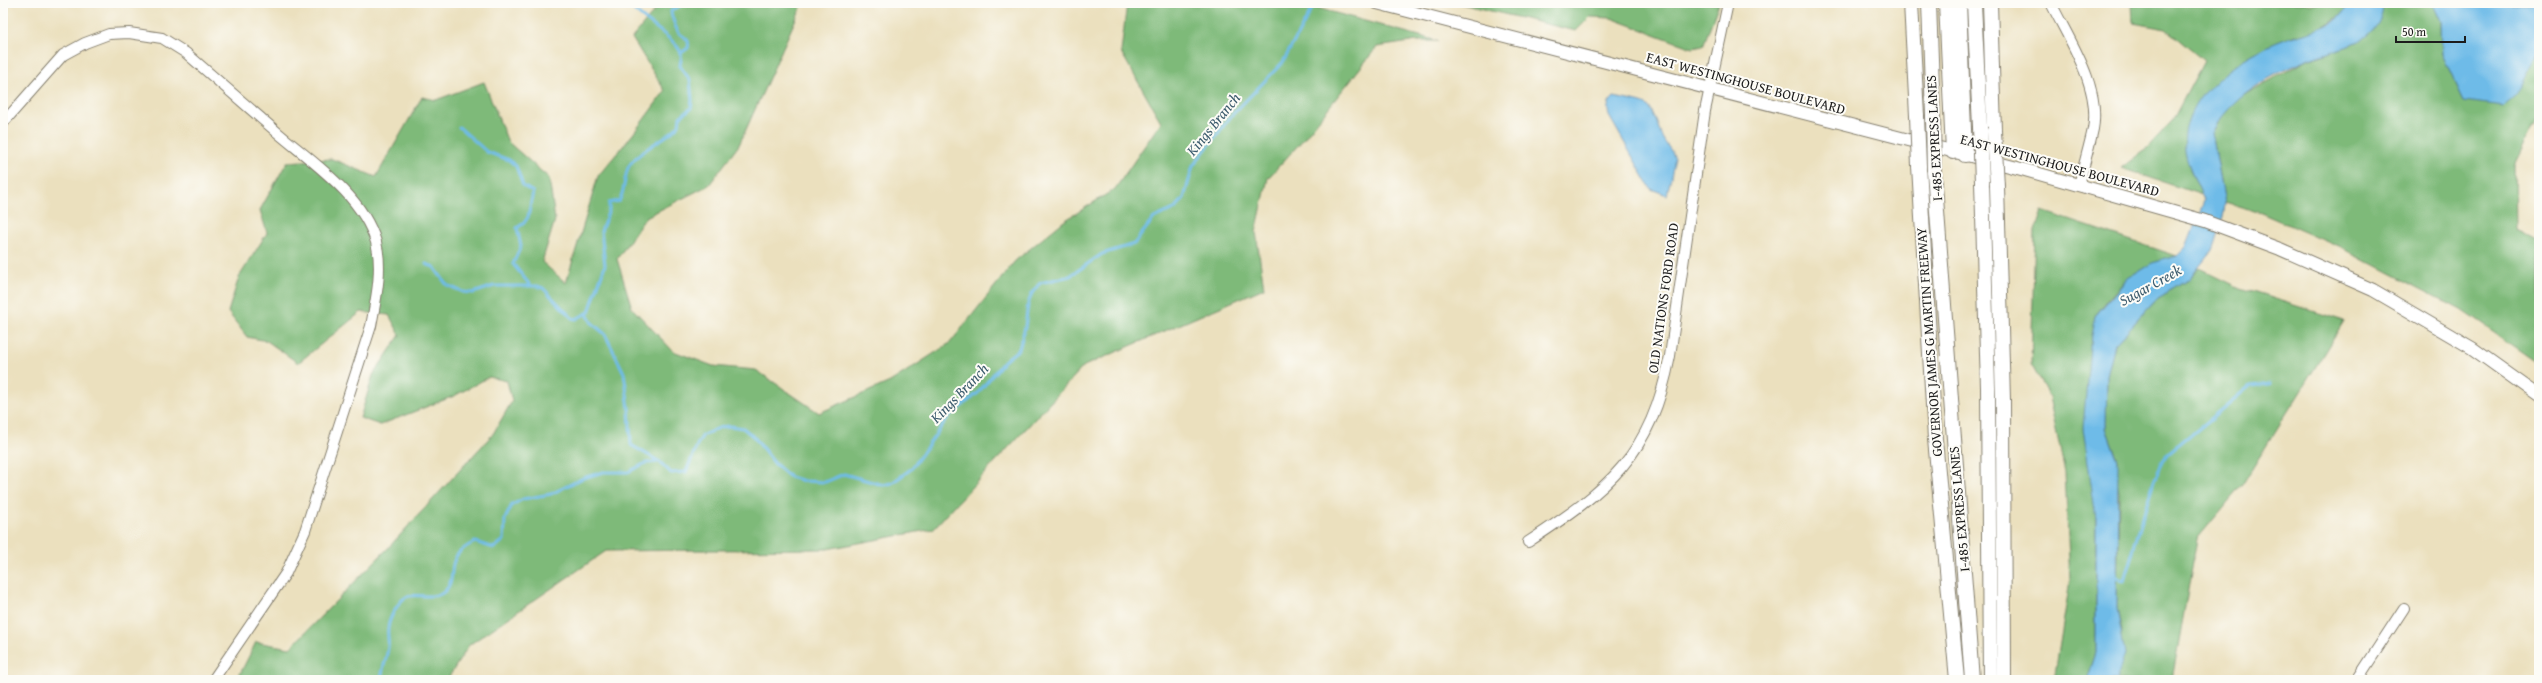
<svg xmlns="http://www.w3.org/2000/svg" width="2542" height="683" font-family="'Gentium Book Plus',serif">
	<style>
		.forest { fill: #7eba79; stroke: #4d6b4a }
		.water { fill: #6ebbe8; stroke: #456c82 }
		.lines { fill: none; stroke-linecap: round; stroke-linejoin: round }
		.stream { stroke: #6ebbe8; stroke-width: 3 }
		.minor-casing { stroke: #847e6d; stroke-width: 12 }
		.major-casing { stroke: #847e6d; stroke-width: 14 }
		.highway-casing { stroke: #847e6d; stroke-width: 16 }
		.minor { stroke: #fff; stroke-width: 10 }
		.major { stroke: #fff; stroke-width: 12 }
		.highway { stroke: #fff; stroke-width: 14 }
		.highway-bridge-casing { stroke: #847e6d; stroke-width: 16; stroke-linecap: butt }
		.highway-bridge { stroke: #fff; stroke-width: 14 }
		.labels { text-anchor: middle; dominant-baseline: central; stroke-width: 4; stroke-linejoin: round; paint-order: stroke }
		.street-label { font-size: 14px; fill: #1c1c1c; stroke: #fdfcf7 }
		.water-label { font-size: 15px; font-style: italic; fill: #3d5c6e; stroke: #fdfcf7 }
	</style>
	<rect width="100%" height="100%" fill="#fdfcf7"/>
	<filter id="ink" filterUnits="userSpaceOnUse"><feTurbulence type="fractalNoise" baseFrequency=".025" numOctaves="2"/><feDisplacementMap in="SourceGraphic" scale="8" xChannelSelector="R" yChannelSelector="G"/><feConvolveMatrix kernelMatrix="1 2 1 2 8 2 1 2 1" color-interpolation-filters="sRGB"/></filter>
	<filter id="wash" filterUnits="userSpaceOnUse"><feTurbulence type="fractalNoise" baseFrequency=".012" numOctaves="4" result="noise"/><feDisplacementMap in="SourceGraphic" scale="16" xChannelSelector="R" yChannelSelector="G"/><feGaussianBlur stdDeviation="0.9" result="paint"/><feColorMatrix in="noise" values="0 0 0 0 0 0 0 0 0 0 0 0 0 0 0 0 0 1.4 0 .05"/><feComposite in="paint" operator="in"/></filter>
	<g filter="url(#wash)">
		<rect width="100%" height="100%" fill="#ebe0be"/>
		<!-- forest -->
		<g class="forest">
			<path d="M661 3H803L739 145 709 185 646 217 617 259 632 308 673 351 713 366 756 370 819 413 890 382 950 343 1015 261 1064 221 1115 189 1161 122 1121 52 1127 3H1299L1438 41H1417L1377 47 1301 142 1268 178 1256 232 1264 288 1084 366 933 529 827 549 606 551 469 645 447 680H237L256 642 290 648 389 547 493 434 512 401 507 381 489 377 454 396 380 425 360 418 373 375 400 335 389 315 361 312 298 363 267 341 247 337 228 312 239 277 267 233 260 210 287 162 332 159 376 177 422 97 436 100 484 82 508 142 549 178 555 220 542 262 566 283 598 176 633 134 665 91 632 38Z"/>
			<path d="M1457 3H1719L1703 46 1692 48 1611 18 1590 17 1576 31Z"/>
			<path d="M2132 3H2349L2341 15 2315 32 2295 35 2246 58 2190 169 2202 195 2121 168 2147 148 2172 121 2204 61 2166 29 2133 23Z"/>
			<path d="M2382 3H2433L2441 21 2442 54 2464 101 2536 58 2539 53V114L2515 163 2516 230 2539 242V364L2461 310 2348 251 2261 213 2225 202 2212 133 2226 110 2242 96 2305 61 2356 43 2383 8Z"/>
			<path d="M2042 211 2177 256C2136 267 2121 282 2095 316L2096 653 2087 680H2054L2070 581 2065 472 2049 397 2031 364 2035 231Z"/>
			<path d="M2199 268 2240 288 2344 321 2242 485 2197 539 2172 680H2116L2122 632 2117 607 2119 492 2116 480 2118 460 2106 428 2107 375 2115 344 2158 298 2189 279Z"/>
		</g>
		<!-- water -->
		<g class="water">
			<path d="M2349 3H2382C2386 19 2370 37 2356 43 2340 50 2322 54 2307 60 2272 74 2229 98 2212 133L2225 202 2224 213 2212 251 2189 279 2158 298 2115 344 2107 375 2106 428 2118 461 2117 607 2125 655 2116 680H2087L2096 653V518L2083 428 2091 335 2095 316 2128 278 2152 263 2177 256 2186 247 2204 201C2198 184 2188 169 2185 150 2178 93 2247 51 2294 36 2316 29 2337 27 2349 3Z"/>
			<path d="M2433 3H2539V53L2516 95 2503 106 2464 101 2442 54 2441 21Z"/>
			<path d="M1614 97C1654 106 1648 99 1662 137 1665 144 1672 150 1675 158L1667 195 1651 189 1609 116C1607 108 1607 103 1614 97Z"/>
		</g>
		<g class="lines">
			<!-- stream -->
			<g class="stream">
				<path d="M681 53 688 48C690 38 685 39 679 33 676 29 671 15 671 11L685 3"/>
				<path d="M459 127 487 152 509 160 516 166 523 186 533 192 528 217 524 223 517 228 521 246 513 264 530 285"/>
				<path d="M426 264 434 267 447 285 463 292 473 293 494 286H537L543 288 572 318 576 319 589 312 605 265 601 231 609 210V203L619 201C625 191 624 178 628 168 634 154 661 141 673 131L679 125 680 117 691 108 692 100 690 80 680 66C680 63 682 58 681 54 679 40 637 17 627 3"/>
				<path d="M587 314 592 323 605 334 624 373 629 408 631 445 660 462 671 473 686 472 698 443 703 435 721 427 730 426 743 428 754 437 775 464 790 477 804 481 825 482 844 474 883 485 892 483 911 469 949 416 978 393 1004 361 1019 349 1025 327 1028 304 1032 293 1040 283 1070 276 1102 254 1134 244 1154 218 1176 208 1184 198 1193 166 1231 116 1283 62 1314 5"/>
				<path d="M2115 577 2124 581 2154 480 2167 454 2250 386 2270 384"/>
				<path d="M381 680C382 669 387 658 388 647 389 641 387 634 388 628 389 619 399 598 409 596 420 594 436 600 445 591 460 576 440 558 475 542L494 548 504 540 505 519 512 505 523 499 551 494 583 478 603 472H628L646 463 658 462"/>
			</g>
		</g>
	</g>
	<g filter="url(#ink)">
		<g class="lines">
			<defs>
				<g id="minor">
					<path d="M2051 3C2069 40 2101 86 2093 129 2089 148 2083 167 2079 186"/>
					<path d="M3 123 63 55 85 43 109 34 129 33 162 38 186 53C217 80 247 106 278 133 313 163 362 195 376 242 383 269 376 299 371 326L305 531 286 573 213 680"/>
					<path d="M1528 542C1609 489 1651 456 1670 356L1705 111 1728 3"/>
					<path d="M2357 680 2404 608"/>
				</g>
				<path id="major" d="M1377 3 2025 170 2205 221 2280 249 2373 290 2472 348 2539 396"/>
				<g id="highway">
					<path d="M1911 3 1917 116"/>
					<path d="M1929 3 1933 116"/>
					<path d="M1946 3 1953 152"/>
					<path d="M1959 3 1965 155"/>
					<path d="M1974 3 1980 127"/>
					<path d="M1990 3 1994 131"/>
					<path d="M1919 166 1935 439 1957 680"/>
					<path d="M1934 171 1972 680"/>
					<path d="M1982 182 1988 388 1990 680"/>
					<path d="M1997 186 2003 400 2004 680"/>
				</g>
			</defs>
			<!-- minor casing -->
			<use href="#minor" class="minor-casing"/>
			<!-- major casing -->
			<use href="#major" class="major-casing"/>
			<!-- highway casing -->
			<use href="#highway" class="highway-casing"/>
			<!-- minor -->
			<use href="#minor" class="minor"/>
			<!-- major -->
			<use href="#major" class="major"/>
			<!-- highway -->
			<use href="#highway" class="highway"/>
			<defs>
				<g id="highway-bridge">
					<path d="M1917 116 1919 166"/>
					<path d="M1933 116 1934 171"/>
					<path d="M1980 127 1982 182"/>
					<path d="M1994 131 1997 186"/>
				</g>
			</defs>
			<!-- highway-bridge casing -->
			<use href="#highway-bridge" class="highway-bridge-casing"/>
			<!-- highway-bridge -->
			<use href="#highway-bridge" class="highway-bridge"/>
		</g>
	</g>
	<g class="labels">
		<!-- street labels -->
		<g class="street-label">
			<text transform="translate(1746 83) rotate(15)">EAST WESTINGHOUSE BOULEVARD</text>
			<text transform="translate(1934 138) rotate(-93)">I-485 EXPRESS LANES</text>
			<text transform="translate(2060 165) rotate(15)">EAST WESTINGHOUSE BOULEVARD</text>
			<text transform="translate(1663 298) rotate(-82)">OLD NATIONS FORD ROAD</text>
			<text transform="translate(1929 342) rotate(-94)">GOVERNOR JAMES G MARTIN FREEWAY</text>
			<text transform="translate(1959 509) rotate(-95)">I-485 EXPRESS LANES</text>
		</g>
		<!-- water labels -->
		<g class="water-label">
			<text transform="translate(1213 124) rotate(-51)">Kings Branch</text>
			<text transform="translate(2150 285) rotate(-29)">Sugar Creek</text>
			<text transform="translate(959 393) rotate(-46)">Kings Branch</text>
		</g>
	</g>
	<!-- margin -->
	<rect width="2542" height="683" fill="none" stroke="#fdfcf7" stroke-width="16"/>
	<!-- scale -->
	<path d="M2396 36v6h69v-6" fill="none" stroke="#1c1c1c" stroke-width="2"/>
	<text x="2402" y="36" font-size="12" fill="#1c1c1c" stroke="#fdfcf7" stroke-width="3" paint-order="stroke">50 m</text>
</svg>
